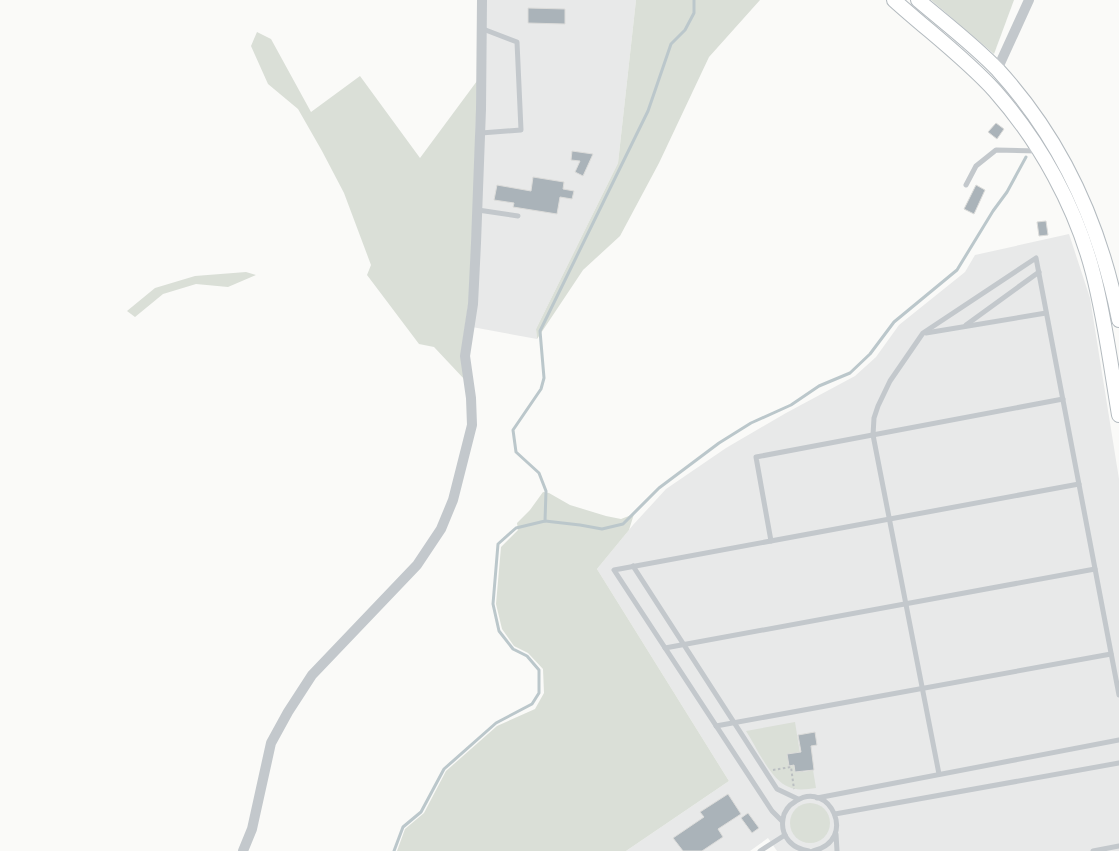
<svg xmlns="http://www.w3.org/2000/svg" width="1119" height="851" font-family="'Alegreya Sans',sans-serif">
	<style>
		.built { fill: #e8e9e9 }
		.green { fill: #dadfd7 }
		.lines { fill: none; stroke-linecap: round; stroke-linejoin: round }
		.stream { stroke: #bbc7cb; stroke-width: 3 }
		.building { fill: #aab3b9; stroke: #dcdcda }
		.secondary-casing { stroke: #b3babf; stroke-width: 16 }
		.path { stroke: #bbbfc2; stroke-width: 2; stroke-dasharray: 2.5 2.5; stroke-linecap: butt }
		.service { stroke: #c3c8cc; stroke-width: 5 }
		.minor { stroke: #c3c8cc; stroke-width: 10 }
		.secondary { stroke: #fff; stroke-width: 14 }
	</style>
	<rect width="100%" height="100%" fill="#fafaf8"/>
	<!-- built -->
	<g class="built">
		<path d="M486 0H636L618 163 536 329 537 339 472 327Z"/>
		<path d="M1069 234 1090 298 1119 479V851H777L768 838 750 851H626L729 781 597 569 633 525 666 489 726 448 786 413 855 376 876 357 899 325 965 272 975 255Z"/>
	</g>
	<!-- green -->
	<g class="green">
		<path d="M636 0H760L709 57 659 163 620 236 583 270 537 339 536 329 618 163Z"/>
		<path d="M931 0H1014L994 54Z"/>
		<path d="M257 32 271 39 311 112 360 76 420 158 477 81 474 190 469 299 461 355 465 380 434 347 419 344 367 275 371 265 344 193 322 151 298 109 268 84 251 46Z"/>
		<path d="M246 272 256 275 228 287 196 284 163 294 135 317 127 311 155 288 195 276Z"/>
		<path d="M543 492 549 493 570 505 606 516 621 519 634 514 629 530 597 569 729 781 626 851H397L405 829 424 813 446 771 497 726 535 709 544 693 543 669 528 653 514 646 502 629 496 604 501 547 518 530 517 523 530 510Z"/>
		<path d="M795 722 803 772 813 770 816 788C807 789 797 791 789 787 771 781 756 746 746 731Z"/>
		<circle cx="810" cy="823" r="20"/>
	</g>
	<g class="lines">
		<!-- stream -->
		<g class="stream">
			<path d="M545 521 580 525 602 529 623 524 659 488 719 443 751 423 791 405 819 386 850 373 870 354 894 322 957 270 993 211 1007 192 1026 157"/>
			<path d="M394 851 403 827 421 812 444 769 496 723 532 704 539 693V670L527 656 513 649 499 631 493 604 498 544 516 528 545 521 546 491 539 473 516 452 513 430 541 389 544 378 540 331 648 111 671 44 685 30 694 13V0"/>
		</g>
	</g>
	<!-- building -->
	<g class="building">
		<path d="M528 8 565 9V24L528 23Z"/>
		<path d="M996 123 1004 129 997 139 988 132Z"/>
		<path d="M572 151 593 154 583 176 575 172 580 161 571 160Z"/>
		<path d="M533 177 564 182 563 189 574 191 572 199 560 197 557 214 513 207 514 203 494 200 497 185 531 191Z"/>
		<path d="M976 185 985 190 974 214 964 209Z"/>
		<path d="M1046 221 1048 235 1039 236 1037 222Z"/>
		<path d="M815 732 817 745 811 746 814 770 795 772 794 765 789 766 787 754 801 752 798 735Z"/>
		<path d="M728 794 741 814 718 829 723 837 702 851H683L673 838 704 817 700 812Z"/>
		<path d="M748 813 759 828 752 833 741 818Z"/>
	</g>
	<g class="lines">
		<defs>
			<g id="secondary">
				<path d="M894 0C927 30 964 57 995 91 1040 142 1076 207 1093 273 1105 319 1111 367 1119 415"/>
				<path d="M918 0C945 23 973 44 998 70 1062 140 1101 227 1119 320"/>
			</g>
		</defs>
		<!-- secondary casing -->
		<use href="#secondary" class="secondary-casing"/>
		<!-- path -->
		<path class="path" d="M773 770 791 767 794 789"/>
		<!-- service -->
		<g class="service">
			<path d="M481 133 521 130 517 42 483 29"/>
			<path d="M966 185 976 166 996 150 1038 151"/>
			<path d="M478 210 518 216"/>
			<path d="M966 325 1039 272"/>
			<path d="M926 333 1046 313"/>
			<path d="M771 541 756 457 1063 399"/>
			<path d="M633 566 777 789 798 799"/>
			<path d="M665 648 1095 569"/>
			<path d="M716 726 1111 654"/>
			<path d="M939 774 873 435 874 418 878 406 890 381 923 333 1036 258 1119 695"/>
			<path d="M817 798 1119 740"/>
			<path d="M835 814 1119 763"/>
			<path d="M782 821 772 811 614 570 1079 484"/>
			<path d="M836 834 837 851"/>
			<path d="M760 851 785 835"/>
			<path d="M809 851C793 849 780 837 783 819 784 811 789 805 796 801 829 779 859 840 813 851"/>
			<path d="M1093 851 1119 846"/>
		</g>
		<!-- minor -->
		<g class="minor">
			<path d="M997 70 1029 0"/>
			<path d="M243 851 252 829 271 743 288 712 312 675 417 565 441 529 453 500 472 425 471 398 465 356 473 304 476 243 481 109 482 0"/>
		</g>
		<!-- secondary -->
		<use href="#secondary" class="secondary"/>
	</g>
</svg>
